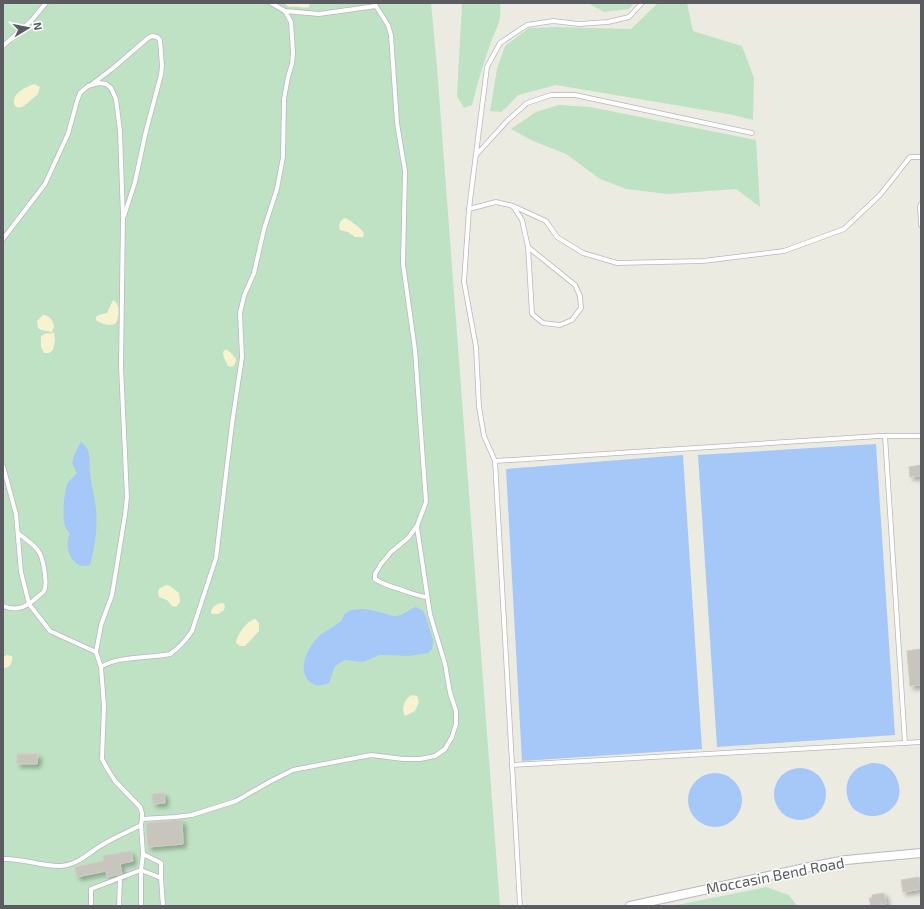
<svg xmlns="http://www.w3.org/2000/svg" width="924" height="909" font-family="'Exo 2',sans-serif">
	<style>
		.green { fill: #bfe2c4 }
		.sand { fill: #f7f3d1 }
		.water { fill: #a5c8f8 }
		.building { fill: #c7c5be; stroke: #d0cdc0; filter: url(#shadow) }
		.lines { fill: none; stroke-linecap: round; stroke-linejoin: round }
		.lane-casing { stroke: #b7b8bd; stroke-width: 5.5 }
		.street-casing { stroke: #b7b8bd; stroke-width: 10 }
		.lane { stroke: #fff; stroke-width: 4 }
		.street { stroke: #fff; stroke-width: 8 }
		.labels { text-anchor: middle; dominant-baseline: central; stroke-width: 3; stroke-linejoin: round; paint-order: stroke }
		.street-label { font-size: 15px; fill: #5a5c61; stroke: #fff }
	</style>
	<defs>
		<filter id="shadow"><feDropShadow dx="3.5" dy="3.5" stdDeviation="2" flood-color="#0004"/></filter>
	</defs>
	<rect width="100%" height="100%" fill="#ecebe2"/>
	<!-- green -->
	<g class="green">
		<path d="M3 3H431L437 67 500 906H3Z"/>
		<path d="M462 3H500C502 23 496 27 490 45 483 64 477 85 472 105L464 108 457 96Z"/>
		<path d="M588 3H634L629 9 604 12Z"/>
		<path d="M658 3H687L693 31 742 46 754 78 753 120 728 114 556 85 518 95 507 107 501 112 490 111 497 69 505 46 529 28 556 27 631 29Z"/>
		<path d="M559 105 590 107 756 140 760 207 736 189 668 194 626 189 600 179 566 154 533 141 511 129 536 112Z"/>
		<path d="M766 887 789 895 797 906H672Z"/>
	</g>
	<!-- sand -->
	<g class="sand">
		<path d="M284 3H310L309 7C302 9 296 5 289 7Z"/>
		<path d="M34 84 40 87 38 94 24 106 19 108 15 106C10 93 25 88 34 84Z"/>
		<path d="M345 218C349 219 362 229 364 233L363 237H355L348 232 340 230C338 225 340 220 345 218Z"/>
		<path d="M113 300C121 305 119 315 116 323 111 327 101 324 96 320V317L99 315 107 313Z"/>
		<path d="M43 315C50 315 53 321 54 327L52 332 41 330 38 328 37 321Z"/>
		<path d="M52 333H54L55 340 53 350 49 353H44L41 347V337L44 334Z"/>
		<path d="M226 349 230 352 236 359 235 364 232 367 228 366 224 358 223 352Z"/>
		<path d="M166 585 170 586 179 593 180 602 176 607 172 606 167 600 159 597 158 592 159 589Z"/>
		<path d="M223 603 225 606 224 610 218 614H212L211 612C212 606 218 603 223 603Z"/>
		<path d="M255 619 259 623V631L245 646H240L236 643C237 634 247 621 255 619Z"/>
		<path d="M7 655 12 656C13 662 10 667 5 668H3V657Z"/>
		<path d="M412 695 417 696 419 702 415 711 405 716C401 708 404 699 412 695Z"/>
	</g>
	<!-- water -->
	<g class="water">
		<path d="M81 442C92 449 89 462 90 473 91 485 95 497 96 509 98 526 95 545 91 561L90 565C72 571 63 547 70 534 68 531 66 529 65 526 62 517 64 493 67 485 68 480 74 478 77 473L72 463 75 453Z"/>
		<path d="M876 444 895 735 717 747 698 455Z"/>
		<path d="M683 455 702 749 522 761 506 469Z"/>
		<path d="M416 607 422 610 425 614 433 640 432 649 428 653 409 656 380 655 363 662 345 660 335 666 329 683C322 686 315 687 309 681 297 669 308 647 318 637 324 631 335 627 341 621 343 619 343 615 346 613 356 606 371 610 382 613 386 613 390 616 394 616 401 617 409 609 416 607Z"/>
		<path d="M872 763C875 763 878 763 881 764 893 766 902 784 899 796 896 811 879 819 865 815 860 813 855 811 852 807 843 793 845 775 860 767 864 765 868 764 872 763Z"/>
		<circle cx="800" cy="794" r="26"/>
		<circle cx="715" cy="800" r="27"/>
	</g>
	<!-- building -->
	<g class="building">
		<path d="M921 465V476L910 477 909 467Z"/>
		<path d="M921 649V685L910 686 907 651Z"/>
		<path d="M17 754H38L37 764H17Z"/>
		<path d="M164 793 165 803 153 804 152 794Z"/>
		<path d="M182 820 183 844 148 847 146 823Z"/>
		<path d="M131 851 133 861 120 864 122 874 107 877 106 871 77 877 75 867 104 861 103 856Z"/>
		<path d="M919 877 921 889 903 892 901 880Z"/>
		<path d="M884 893 886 904 871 906 869 898H872V895Z"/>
	</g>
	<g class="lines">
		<defs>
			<g id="lane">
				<path d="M271 3 285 11 319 14 376 6"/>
				<path d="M374 3 388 25 391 35 397 123 405 171 403 264 415 350 426 502 417 526 408 538 391 552 381 564 375 574V579C384 585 393 587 402 590 411 593 418 596 427 597"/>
				<path d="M3 46 31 21 46 3"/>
				<path d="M92 84 112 69 148 38 152 36 157 37 160 40 162 66 161 75 146 131 135 182 124 216"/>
				<path d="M476 155 508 120 527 103 551 95H575L752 133"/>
				<path d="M921 204 920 207 921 225"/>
				<path d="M513 206 546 221 557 237 583 253 617 263 703 261 784 251 844 229 880 195 910 157H921"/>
				<path d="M469 209 496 202 513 206 522 220 528 247 532 314 543 323 560 325 572 320 581 308 580 296 575 285 528 247"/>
				<path d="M3 239 45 184 68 134 77 101 80 93 88 86 99 83 106 84 111 88 116 99 120 131 123 217 121 367 127 497 125 515 112 595 101 625 96 652"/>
				<path d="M885 436 905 743"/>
				<path d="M495 461 484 436 479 407 476 347 464 282 469 209 487 67 500 43 527 25 553 21 579 24 608 22 629 17 642 3"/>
				<path d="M3 466 16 514 21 572 29 604 50 631 96 652 101 667 104 706 102 759 108 770 115 781 140 807 142 813V819"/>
				<path d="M3 606C16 611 24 608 34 600 37 597 42 594 44 591 48 584 43 558 39 552 34 544 25 539 18 533"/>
				<path d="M101 667C116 656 152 658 170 654 179 648 186 640 192 631L216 558 232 424 242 357 240 313 244 296 254 273 264 229 277 189 283 157 284 99 288 77 292 64 293 53 291 22 285 11"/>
				<path d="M512 765 921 742"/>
				<path d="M143 854 141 825 142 819 175 817 192 815 236 801 271 781 293 770 371 755 403 759H420L435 756 445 749 452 737 456 724V711L450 693 445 664 430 614 417 527"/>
				<path d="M3 859C23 858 42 867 61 866 78 865 88 853 102 845 115 837 128 832 141 825"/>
				<path d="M91 906V889L141 870 143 854 161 863V878"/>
				<path d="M119 906 120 878"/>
				<path d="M141 906V870L161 878 163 906"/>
				<path d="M520 906 495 461 879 436H921"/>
			</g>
			<path id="street" d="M630 906 814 866 846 860 921 853"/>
		</defs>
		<!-- lane casing -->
		<use href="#lane" class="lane-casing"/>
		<!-- street casing -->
		<use href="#street" class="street-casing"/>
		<!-- lane -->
		<use href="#lane" class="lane"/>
		<!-- street -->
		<use href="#street" class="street"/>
	</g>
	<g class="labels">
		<!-- street labels -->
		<g class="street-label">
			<text transform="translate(775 875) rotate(-11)">Moccasin Bend Road</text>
		</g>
	</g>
	<!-- border -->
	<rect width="924" height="909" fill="none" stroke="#5a5c61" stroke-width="8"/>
	<!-- north arrow -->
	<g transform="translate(28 28) rotate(80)" stroke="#ffffff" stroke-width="3" paint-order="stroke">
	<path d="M0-3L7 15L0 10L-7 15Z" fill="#5a5c61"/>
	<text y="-6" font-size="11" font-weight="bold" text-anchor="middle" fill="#5a5c61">N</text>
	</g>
</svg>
